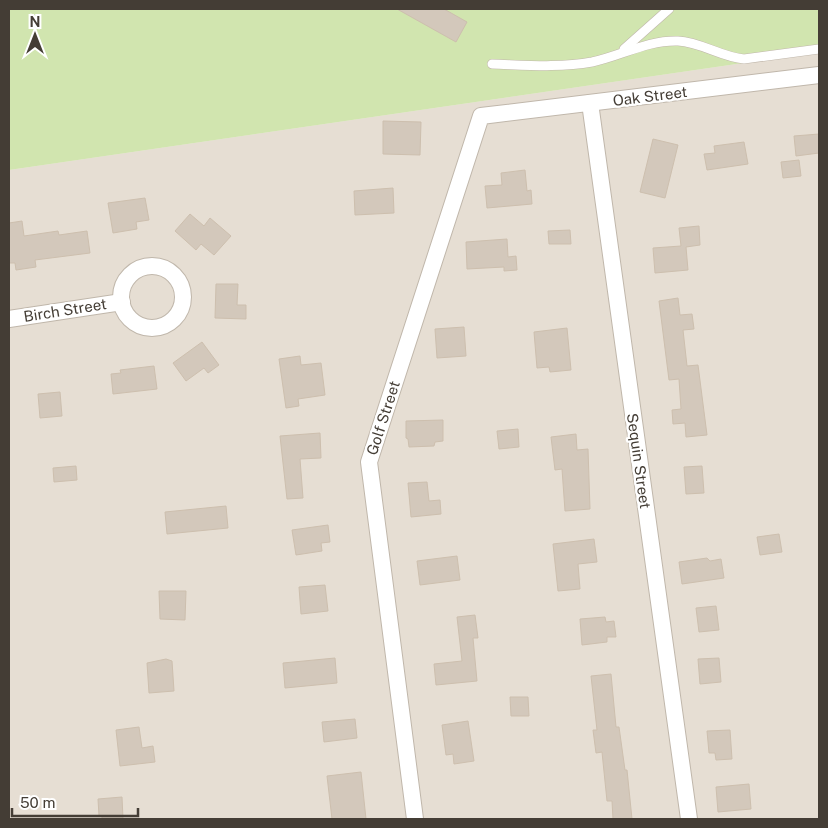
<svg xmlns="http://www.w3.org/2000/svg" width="828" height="828" font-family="'Public Sans',sans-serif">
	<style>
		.residential { fill: #e6ded3 }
		.green { fill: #d1e5af }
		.building { fill: #d3c8bb; stroke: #cdbfae }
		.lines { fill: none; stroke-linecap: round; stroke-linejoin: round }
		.lane-casing { stroke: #c0b7ab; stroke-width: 10 }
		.street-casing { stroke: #c0b7ab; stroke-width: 18 }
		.lane { stroke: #fff; stroke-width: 9 }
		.street { stroke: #fff; stroke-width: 16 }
		.labels { text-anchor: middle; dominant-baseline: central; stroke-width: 4.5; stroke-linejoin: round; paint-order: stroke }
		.street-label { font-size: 15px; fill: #443d35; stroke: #fff }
	</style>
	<rect width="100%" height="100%" fill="#f2ede5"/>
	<!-- residential -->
	<path class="residential" d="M819 52V819H9V170Z"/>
	<!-- green -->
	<path class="green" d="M9 9H819V52L9 170Z"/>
	<!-- building -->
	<g class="building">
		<path d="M397 9H444L467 22 456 42Z"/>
		<path d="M383 121 421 122 420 155 383 154Z"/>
		<path d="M819 134V153L796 156 794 136Z"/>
		<path d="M653 139 678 145 665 198 640 192Z"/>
		<path d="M744 142 748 164 707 170 704 154 715 153 714 146Z"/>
		<path d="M799 160 801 176 783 178 781 162Z"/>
		<path d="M525 170 527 191 531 190 532 204 487 208 485 186 502 185 501 173Z"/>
		<path d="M393 188 394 213 355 215 354 191Z"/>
		<path d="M145 198 149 220 136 222 137 229 113 233 108 203Z"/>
		<path d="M190 214 204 226 210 218 231 236 214 255 201 244 196 250 175 231Z"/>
		<path d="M22 221 24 236 58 231 59 235 87 231 90 253 35 260 36 267 16 270 15 263H9V223Z"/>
		<path d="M699 226 700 245 686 247 688 270 655 273 653 248 681 246 679 228Z"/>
		<path d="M570 230 571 244H549L548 231Z"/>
		<path d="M507 239 508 257 516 256 517 270 504 271V267L467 269 466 242Z"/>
		<path d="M216 284H238L237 305H246V319L215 318Z"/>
		<path d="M678 298 680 315 692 314 694 329 683 330 687 366 698 365 707 435 686 437 685 423 673 424 672 410 681 409 679 379 669 380 659 301Z"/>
		<path d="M464 327 466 356 437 358 435 329Z"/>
		<path d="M567 328 571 370 550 372 549 367 537 368 534 332Z"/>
		<path d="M202 342 219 365 208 373 204 368 186 381 173 363Z"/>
		<path d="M300 356 301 365 321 363 325 395 298 399 299 406 286 408 279 359Z"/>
		<path d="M154 366 157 389 113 394 111 374 121 373 120 370Z"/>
		<path d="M60 392 62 416 40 418 38 394Z"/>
		<path d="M443 420V441L435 442 434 446 409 447 408 439 406 438V421Z"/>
		<path d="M518 429 519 447 499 449 497 431Z"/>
		<path d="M320 433 321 458 300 459 303 498 287 499 280 436Z"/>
		<path d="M576 434 577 450 588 449 590 509 565 511 562 469 555 470 551 437Z"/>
		<path d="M76 466 77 480 54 482 53 468Z"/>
		<path d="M702 466 704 493 686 494 684 467Z"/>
		<path d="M427 482 429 501 440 500 441 514 411 517 408 483Z"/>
		<path d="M226 506 228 528 167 534 165 512Z"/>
		<path d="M328 525 330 542 321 543 322 551 296 555 292 530Z"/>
		<path d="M779 534 782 552 760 555 757 537Z"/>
		<path d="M594 539 597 562 578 564 580 589 558 591 553 544Z"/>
		<path d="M457 556 460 580 420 585 417 561Z"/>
		<path d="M707 558 710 561 721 559 724 578 682 584 679 562Z"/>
		<path d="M325 585 328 611 301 614 299 587Z"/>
		<path d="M159 591H186L185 620 160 619Z"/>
		<path d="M716 606 719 630 699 632 696 608Z"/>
		<path d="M475 615 478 638H473L477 681 436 685 434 664 462 661 457 617Z"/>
		<path d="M605 617 606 622 614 621 616 637H607V642L582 645 580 619Z"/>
		<path d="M335 658 337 683 285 688 283 663Z"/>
		<path d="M719 658 721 682 700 684 698 659Z"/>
		<path d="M166 659 172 661 174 691 149 693 147 663Z"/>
		<path d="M611 674 616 727H619L625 770H627L632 819H613L612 801H607L602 752 596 753 593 730H597L591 676Z"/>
		<path d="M510 697H528L529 716H511Z"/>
		<path d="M355 719 357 738 324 742 322 722Z"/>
		<path d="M468 721 474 761 454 764 453 754 446 755 442 725Z"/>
		<path d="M139 727 142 748 153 746 155 762 120 766 116 730Z"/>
		<path d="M730 730 732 759 716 760 715 753H709L707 731Z"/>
		<path d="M361 772 366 819H332L327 776Z"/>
		<path d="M749 784 751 809 718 812 716 787Z"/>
		<path d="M122 797 123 819H102V816H99L98 799Z"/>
	</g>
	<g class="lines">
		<defs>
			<g id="lane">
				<path d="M624 49 669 9"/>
				<path d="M492 64C525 65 559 68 592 62 621 56 647 40 678 41 701 42 721 57 744 59L819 49"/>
			</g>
			<g id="street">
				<path d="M590 103 689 819"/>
				<circle cx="152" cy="297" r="31"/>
				<path d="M9 319 122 302"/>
				<path d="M415 819 369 462 481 116 819 75"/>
			</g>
		</defs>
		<!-- lane casing -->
		<use href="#lane" class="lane-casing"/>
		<!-- street casing -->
		<use href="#street" class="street-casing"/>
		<!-- lane -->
		<use href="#lane" class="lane"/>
		<!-- street -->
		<use href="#street" class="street"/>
	</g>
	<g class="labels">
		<!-- street labels -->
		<g class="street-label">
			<text transform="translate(650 96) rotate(-7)">Oak Street</text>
			<text transform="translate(65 310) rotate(-9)">Birch Street</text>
			<text transform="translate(383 418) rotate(-72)">Golf Street</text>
			<text transform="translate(639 461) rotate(82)">Sequin Street</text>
		</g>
	</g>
	<!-- border -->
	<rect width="828" height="828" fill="none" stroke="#443d35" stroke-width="20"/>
	<!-- north arrow -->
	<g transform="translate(35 35)" stroke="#ffffff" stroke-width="4" paint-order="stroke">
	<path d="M0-4L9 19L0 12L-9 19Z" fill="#443d35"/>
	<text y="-8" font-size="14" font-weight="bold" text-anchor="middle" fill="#443d35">N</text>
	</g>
	<!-- scale -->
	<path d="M12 808v8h126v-8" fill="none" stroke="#443d35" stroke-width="2.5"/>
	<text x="20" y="808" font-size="15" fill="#443d35" stroke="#ffffff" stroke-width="4" paint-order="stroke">50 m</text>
</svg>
